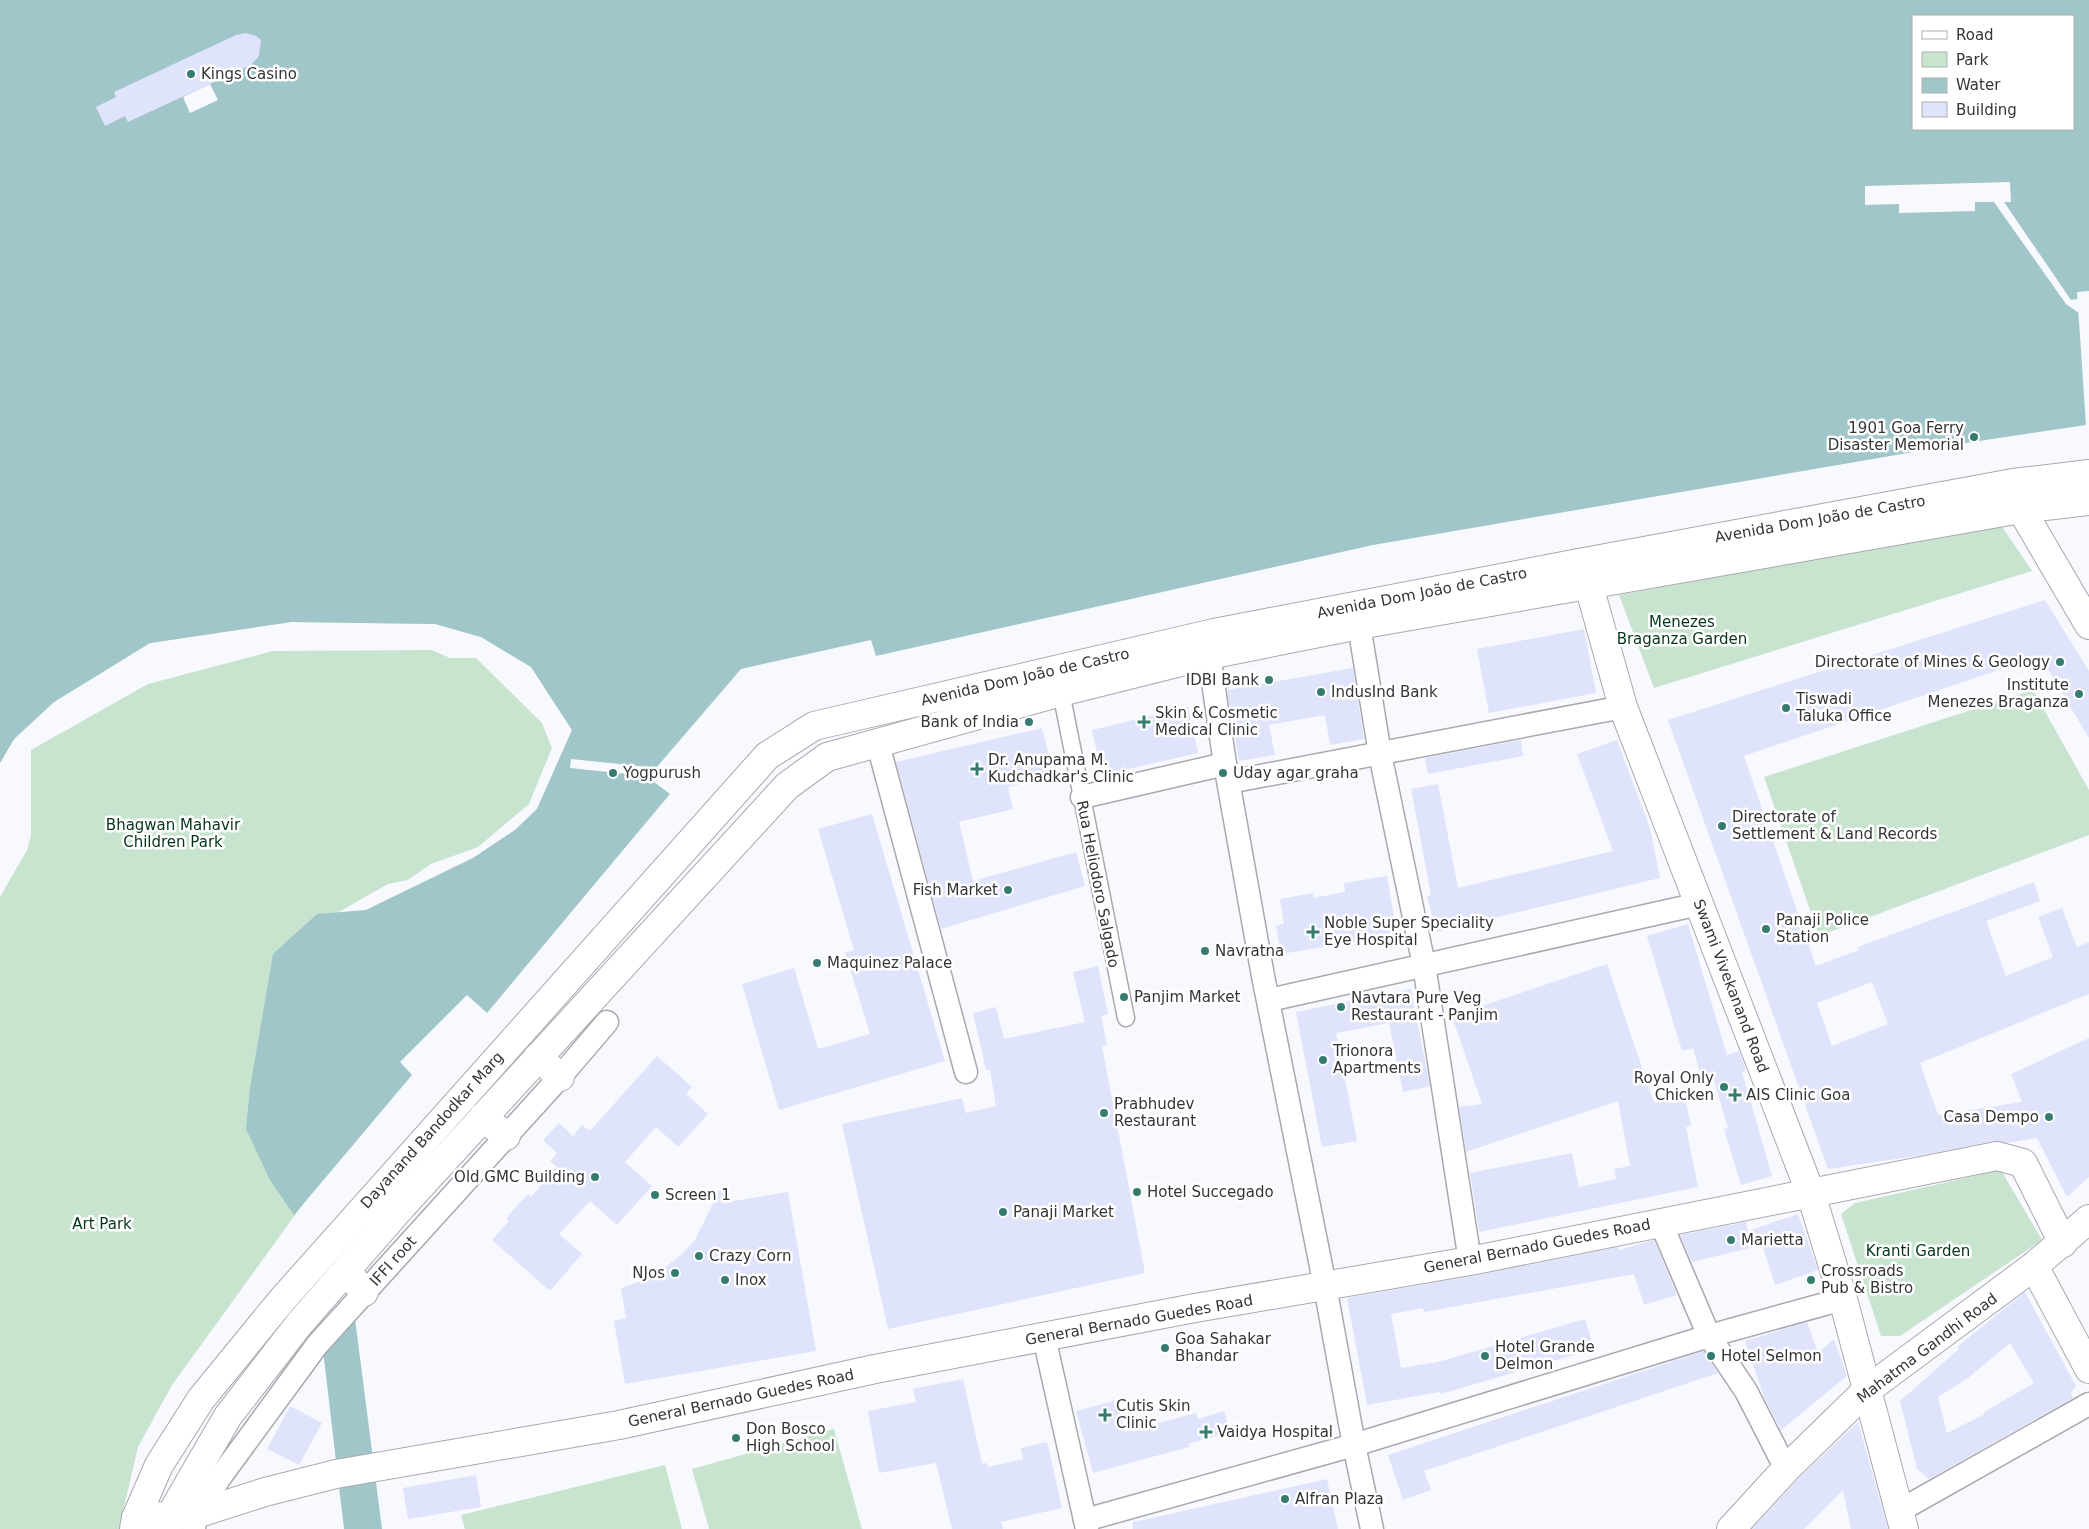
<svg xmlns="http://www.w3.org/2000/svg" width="2089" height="1529" font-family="'DejaVu Sans',sans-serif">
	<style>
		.green { fill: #c8e4cf }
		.water { fill: #a0c6c9; fill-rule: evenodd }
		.pier { fill: #f8f9ff }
		.building { fill: #dfe3fb; fill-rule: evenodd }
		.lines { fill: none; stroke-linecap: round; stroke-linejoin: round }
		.pedestrian-casing { stroke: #a8a9af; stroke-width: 19 }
		.minor-casing { stroke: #a8a9af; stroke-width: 25 }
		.tertiary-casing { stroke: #a8a9af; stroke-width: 30 }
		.secondary-casing { stroke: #a8a9af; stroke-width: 30 }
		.primary-casing { stroke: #a8a9af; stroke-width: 30 }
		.pedestrian { stroke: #fff; stroke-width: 16 }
		.minor { stroke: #fff; stroke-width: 22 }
		.tertiary { stroke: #fff; stroke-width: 28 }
		.secondary { stroke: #fff; stroke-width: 28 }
		.primary { stroke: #fff; stroke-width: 28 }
		.poi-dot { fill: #367b70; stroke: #fff; stroke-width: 2 }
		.labels { text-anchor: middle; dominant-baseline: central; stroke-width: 5; stroke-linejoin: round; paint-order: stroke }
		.poi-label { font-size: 15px; fill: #343537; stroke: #fff; text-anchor: start }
		.street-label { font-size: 15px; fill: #343537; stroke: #fff }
		.park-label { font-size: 15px; fill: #043519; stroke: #fff }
	</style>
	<rect width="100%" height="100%" fill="#f8f9ff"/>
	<!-- green -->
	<g class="green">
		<path d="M781 451 306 1200 172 1385 138 1447 119 1529H0V897L27 850 31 835V750L148 684 273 651 432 650 450 658H476L542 723 552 748 529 804 478 847 431 864 408 880 388 884 337 913 366 910 473 858 515 830 537 809 572 730 531 667 481 637 435 624 291 622 150 643 54 702 14 739 0 763V662Z"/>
		<path d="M2001 525 2032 571 1654 688 1619 595Z"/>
		<path d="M2033 690 2089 790V835L1819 936 1764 777Z"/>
		<path d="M2001 1170 2042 1240 1900 1336H1881L1841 1214 1855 1203Z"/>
		<path d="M834 1429 862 1529H709L692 1469Z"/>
		<path d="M665 1465 682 1529H465L461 1515Z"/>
	</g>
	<!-- water -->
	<g class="water">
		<path d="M0 0H2089V291L2077 292 2086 425 1979 441 1978 433 1971 434 1972 442 1373 545 876 656 871 640 741 669 656 768 654 782 670 794 487 1013 467 995 400 1062 412 1075 294 1215 270 1180 246 1129 250 1088 273 954 317 914 366 910 473 858 515 830 537 809 572 730 531 667 481 637 435 624 291 622 150 643 54 702 14 739 0 763ZM1913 16H2073V129H1913Z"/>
		<path d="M354 1311 382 1529H344L323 1350Z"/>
	</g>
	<!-- pier -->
	<g class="pier">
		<path d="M210 84 218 100 190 113 183 97Z"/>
		<path d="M2010 182 2011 202H2004L2071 300 2078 299 2079 313 2066 304 1994 202H1975V211L1899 213V204L1865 205V186Z"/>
		<path d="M571 759 658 768 657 777 570 768Z"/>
	</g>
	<!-- building -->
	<g class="building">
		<path d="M246 33 256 36 261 40 259 56 251 65 128 122 125 116 105 126 96 107 116 97 114 92 236 35Z"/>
		<path d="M2045 600 2089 671V738L2040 656 1744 756 1816 966 1859 950 1858 947 2034 882 2040 901 1986 921 2006 976 2053 957 2038 917 2062 908 2077 947 2089 942V994L1920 1063 1938 1115 2022 1102 2011 1074 2089 1038V1177L2067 1197 2037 1138 2007 1143 1994 1141 1923 1155 1828 1169 1668 720ZM1872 982 1888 1024 1832 1046 1817 1003Z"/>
		<path d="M1584 629 1596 693 1489 713 1477 649Z"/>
		<path d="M1353 668 1364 739 1330 745 1325 715 1269 725 1275 755 1239 761 1227 690Z"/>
		<path d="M1188 707 1198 753 1102 775 1092 730Z"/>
		<path d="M1042 728 1054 776 1008 787 1013 809 959 822 973 881 1076 852 1085 886 941 929 896 762Z"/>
		<path d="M1521 740 1523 756 1428 774 1425 758Z"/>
		<path d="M1617 740 1650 828 1660 878 1436 932 1427 896 1431 895 1411 789 1438 784 1458 888 1613 851 1577 754Z"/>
		<path d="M872 814 945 1061 779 1110 742 984 794 968 818 1049 870 1034 845 952 854 950 818 829Z"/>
		<path d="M1387 876 1397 935 1281 954 1276 925 1284 924 1280 899 1313 893 1314 898 1345 892 1344 883Z"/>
		<path d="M1688 924 1727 1055 1739 1051 1744 1064 1746 1071 1742 1072 1772 1176 1741 1185 1724 1129 1728 1128 1714 1080 1703 1083 1693 1048 1682 1051 1647 936Z"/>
		<path d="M1607 964 1654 1103 1685 1097 1691 1126 1686 1127 1698 1187 1479 1232 1470 1173 1572 1153 1579 1187 1616 1179 1614 1169 1630 1166 1618 1101 1466 1152 1459 1107 1482 1104 1452 1016Z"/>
		<path d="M1098 966 1108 1014 1101 1016 1107 1045 1102 1046 1145 1273 888 1329 842 1124 962 1098 966 1113 996 1106 990 1070H986L973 1013 996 1007 1004 1039 1085 1022 1073 972Z"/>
		<path d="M1411 989 1430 1086 1403 1092 1389 1023 1336 1033 1357 1141 1322 1147 1296 1012Z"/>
		<path d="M657 1056 692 1087 686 1094 708 1114 678 1147 656 1127 625 1162 652 1186 617 1225 590 1201 559 1234 582 1254 550 1291 492 1240 509 1221 506 1218 528 1194 531 1197 557 1167 550 1161 557 1153 543 1140 559 1123 573 1136 582 1125 590 1131Z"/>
		<path d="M722 1185 728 1202 788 1192 816 1351 625 1384 614 1321 626 1318 621 1288 653 1277 682 1254 695 1240Z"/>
		<path d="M1798 1214 1818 1270 1775 1285 1762 1245 1692 1262 1680 1235 1746 1222 1748 1231Z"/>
		<path d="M1654 1240 1677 1295 1644 1305 1634 1274 1424 1312 1423 1308 1391 1314 1401 1368 1438 1362 1585 1319 1594 1349 1441 1394 1440 1392 1367 1405 1347 1298 1473 1276 1618 1247 1619 1250Z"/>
		<path d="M2025 1292 2076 1386 2071 1393 2073 1398 1929 1479 1917 1469 1900 1401 1959 1349 1957 1347ZM2010 1343 2034 1383 1984 1412 1985 1414 1947 1433 1938 1397 1968 1378Z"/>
		<path d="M1807 1322 1818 1353 1834 1339 1847 1376 1781 1430 1764 1397 1745 1341Z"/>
		<path d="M1704 1351 1718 1373 1424 1471 1431 1490 1403 1500 1388 1455Z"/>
		<path d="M963 1379 982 1464 987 1463 988 1467 1023 1459 1021 1448 1047 1442 1062 1508 1001 1522 1003 1529H952L936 1463 879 1473 868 1411 916 1402 913 1389Z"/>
		<path d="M1117 1400 1125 1432 1196 1413 1198 1419 1224 1411 1230 1432 1188 1444 1189 1447 1093 1473 1076 1411Z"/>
		<path d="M290 1406 322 1423 299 1465 267 1449Z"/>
		<path d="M1858 1422 1888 1529H1851L1843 1490 1804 1529H1752L1797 1480Z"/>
		<path d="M476 1475 481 1507 408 1519 403 1488Z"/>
		<path d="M1327 1479 1338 1529H1133V1522Z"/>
	</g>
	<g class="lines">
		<defs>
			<path id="pedestrian" d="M1061 692 1126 1018"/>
			<g id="minor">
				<path d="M1359 625 1380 754 1424 965 1470 1261"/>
				<path d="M1209 655 1225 764 1263 976 1325 1286 1354 1445 1372 1529"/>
				<path d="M878 744 966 1072"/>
				<path d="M1229 782 1623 707"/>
				<path d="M1082 797 1225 764"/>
				<path d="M1269 1000 1699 904"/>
				<path d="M1660 1221 1709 1336 1746 1391 1786 1469"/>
				<path d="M1044 1337 1087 1529"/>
				<path d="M1899 1511 2089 1404"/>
				<path d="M1085 1520 1354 1445 1709 1336 1843 1299"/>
				<path d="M194 1529 196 1514 221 1476 317 1345 560 1077 607 1022"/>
			</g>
			<g id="tertiary">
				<path d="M1579 563 1589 586 1623 707 1811 1194 1843 1299 1904 1529"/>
				<path d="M2034 1266 2089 1369"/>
				<path d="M136 1518 196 1514 265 1492 336 1474 619 1425 875 1369 1195 1308 1470 1261 1997 1156 2023 1163 2063 1243"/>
			</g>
			<g id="secondary">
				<path d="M2015 488 2021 509 2089 625"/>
				<path d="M538 1057 560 1077"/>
				<path d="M483 1117 506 1136"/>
				<path d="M346 1271 364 1292"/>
				<path d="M1731 1529 1786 1469 1867 1390 2034 1266 2089 1219"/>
			</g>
			<g id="primary">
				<path d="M134 1529 136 1518 159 1465 201 1399 282 1300 767 756 814 726 1214 633 1579 563 2013 483 2089 474"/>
				<path d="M167 1529 170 1516 228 1416 300 1323 403 1205 787 786 827 757 1061 692 1209 655 1359 625 2021 509 2089 501"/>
			</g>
		</defs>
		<!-- pedestrian casing -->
		<use href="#pedestrian" class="pedestrian-casing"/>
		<!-- minor casing -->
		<use href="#minor" class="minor-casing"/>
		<!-- tertiary casing -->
		<use href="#tertiary" class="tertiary-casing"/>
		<!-- secondary casing -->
		<use href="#secondary" class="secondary-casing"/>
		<!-- primary casing -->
		<use href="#primary" class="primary-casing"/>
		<!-- pedestrian -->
		<use href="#pedestrian" class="pedestrian"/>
		<!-- minor -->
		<use href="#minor" class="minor"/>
		<!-- tertiary -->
		<use href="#tertiary" class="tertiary"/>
		<!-- secondary -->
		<use href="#secondary" class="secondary"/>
		<!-- primary -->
		<use href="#primary" class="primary"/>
	</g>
	<!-- markers -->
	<g class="poi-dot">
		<circle cx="191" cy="74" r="5"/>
		<circle cx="1974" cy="437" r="5"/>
		<circle cx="2060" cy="662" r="5"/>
		<circle cx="1269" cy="680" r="5"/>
		<circle cx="1321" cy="692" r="5"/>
		<circle cx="2079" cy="694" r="5"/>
		<circle cx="1786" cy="708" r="5"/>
		<circle cx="1029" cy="722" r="5"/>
		<path d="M1141.5 714.5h5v5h5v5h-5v5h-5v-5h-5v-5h5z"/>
		<path d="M974.5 761.5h5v5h5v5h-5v5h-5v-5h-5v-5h5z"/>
		<circle cx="613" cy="773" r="5"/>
		<circle cx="1223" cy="773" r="5"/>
		<circle cx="1722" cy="826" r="5"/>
		<circle cx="1008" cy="890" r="5"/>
		<circle cx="1766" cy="929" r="5"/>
		<path d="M1310.5 924.5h5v5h5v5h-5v5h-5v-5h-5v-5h5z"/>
		<circle cx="1205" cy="951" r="5"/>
		<circle cx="817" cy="963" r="5"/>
		<circle cx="1124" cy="997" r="5"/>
		<circle cx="1341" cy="1007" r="5"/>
		<circle cx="1323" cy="1060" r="5"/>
		<circle cx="1724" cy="1087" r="5"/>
		<path d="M1732.5 1087.5h5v5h5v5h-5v5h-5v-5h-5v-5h5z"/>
		<circle cx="1104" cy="1113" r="5"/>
		<circle cx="2049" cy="1117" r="5"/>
		<circle cx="595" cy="1177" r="5"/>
		<circle cx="1137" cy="1192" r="5"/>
		<circle cx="655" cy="1195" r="5"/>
		<circle cx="1003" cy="1212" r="5"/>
		<circle cx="1731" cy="1240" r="5"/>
		<circle cx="699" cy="1256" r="5"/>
		<circle cx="675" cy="1273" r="5"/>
		<circle cx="725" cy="1280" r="5"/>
		<circle cx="1811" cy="1280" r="5"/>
		<circle cx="1165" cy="1348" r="5"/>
		<circle cx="1485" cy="1356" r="5"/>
		<circle cx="1711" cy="1356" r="5"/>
		<path d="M1102.5 1407.5h5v5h5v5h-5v5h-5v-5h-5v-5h5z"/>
		<path d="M1203.5 1424.5h5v5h5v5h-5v5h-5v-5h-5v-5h5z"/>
		<circle cx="736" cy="1438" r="5"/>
		<circle cx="1285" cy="1499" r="5"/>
	</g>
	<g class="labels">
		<!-- poi labels -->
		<g class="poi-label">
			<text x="201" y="74">Kings Casino</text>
			<text x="1964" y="428" text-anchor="end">1901 Goa Ferry<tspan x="1964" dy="17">Disaster Memorial</tspan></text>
			<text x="2050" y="662" text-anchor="end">Directorate of Mines &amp; Geology</text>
			<text x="1259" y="680" text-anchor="end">IDBI Bank</text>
			<text x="2069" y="685" text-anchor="end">Institute<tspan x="2069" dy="17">Menezes Braganza</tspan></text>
			<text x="1331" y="692">IndusInd Bank</text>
			<text x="1796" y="699">Tiswadi<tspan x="1796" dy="17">Taluka Office</tspan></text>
			<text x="1155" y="713">Skin &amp; Cosmetic<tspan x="1155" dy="17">Medical Clinic</tspan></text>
			<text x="1019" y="722" text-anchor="end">Bank of India</text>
			<text x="988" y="760">Dr. Anupama M.<tspan x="988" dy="17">Kudchadkar's Clinic</tspan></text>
			<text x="623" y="773">Yogpurush</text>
			<text x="1233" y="773">Uday agar graha</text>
			<text x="1732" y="817">Directorate of<tspan x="1732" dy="17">Settlement &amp; Land Records</tspan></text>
			<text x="998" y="890" text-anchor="end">Fish Market</text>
			<text x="1776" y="920">Panaji Police<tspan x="1776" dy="17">Station</tspan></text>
			<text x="1324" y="923">Noble Super Speciality<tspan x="1324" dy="17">Eye Hospital</tspan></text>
			<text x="1215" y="951">Navratna</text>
			<text x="827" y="963">Maquinez Palace</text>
			<text x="1134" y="997">Panjim Market</text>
			<text x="1351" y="998">Navtara Pure Veg<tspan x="1351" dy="17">Restaurant - Panjim</tspan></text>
			<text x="1333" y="1051">Trionora<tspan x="1333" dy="17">Apartments</tspan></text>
			<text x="1714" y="1078" text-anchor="end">Royal Only<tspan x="1714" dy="17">Chicken</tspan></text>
			<text x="1746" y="1095">AIS Clinic Goa</text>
			<text x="1114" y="1104">Prabhudev<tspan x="1114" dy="17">Restaurant</tspan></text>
			<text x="2039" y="1117" text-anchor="end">Casa Dempo</text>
			<text x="585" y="1177" text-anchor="end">Old GMC Building</text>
			<text x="1147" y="1192">Hotel Succegado</text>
			<text x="665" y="1195">Screen 1</text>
			<text x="1013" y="1212">Panaji Market</text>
			<text x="1741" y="1240">Marietta</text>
			<text x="709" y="1256">Crazy Corn</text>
			<text x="1821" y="1271">Crossroads<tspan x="1821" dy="17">Pub &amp; Bistro</tspan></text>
			<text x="665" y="1273" text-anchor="end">NJos</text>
			<text x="735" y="1280">Inox</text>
			<text x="1175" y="1339">Goa Sahakar<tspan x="1175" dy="17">Bhandar</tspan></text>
			<text x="1495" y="1347">Hotel Grande<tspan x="1495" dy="17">Delmon</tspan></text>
			<text x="1721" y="1356">Hotel Selmon</text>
			<text x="1116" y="1406">Cutis Skin<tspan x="1116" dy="17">Clinic</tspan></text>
			<text x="746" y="1429">Don Bosco<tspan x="746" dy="17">High School</tspan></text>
			<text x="1217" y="1432">Vaidya Hospital</text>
			<text x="1295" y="1499">Alfran Plaza</text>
		</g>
		<!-- street labels -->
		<g class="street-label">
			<text transform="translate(1820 519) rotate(-10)">Avenida Dom João de Castro</text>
			<text transform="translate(1422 593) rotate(-11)">Avenida Dom João de Castro</text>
			<text transform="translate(1025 677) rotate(-13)">Avenida Dom João de Castro</text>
			<text transform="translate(1098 884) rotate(79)">Rua Heliodoro Salgado</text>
			<text transform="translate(1731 986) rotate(69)">Swami Vivekanand Road</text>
			<text transform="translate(432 1130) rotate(-48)">Dayanand Bandodkar Marg</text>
			<text transform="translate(1537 1246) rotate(-11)">General Bernado Guedes Road</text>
			<text transform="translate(393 1261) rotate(-48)">IFFI root</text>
			<text transform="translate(1139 1320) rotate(-10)">General Bernado Guedes Road</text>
			<text transform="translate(1927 1348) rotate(-37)">Mahatma Gandhi Road</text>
			<text transform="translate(741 1398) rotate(-12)">General Bernado Guedes Road</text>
		</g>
		<!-- park labels -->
		<g class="park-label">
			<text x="1682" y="622">Menezes<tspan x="1682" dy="17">Braganza Garden</tspan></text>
			<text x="173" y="825">Bhagwan Mahavir<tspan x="173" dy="17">Children Park</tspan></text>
			<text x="102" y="1224">Art Park</text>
			<text x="1918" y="1251">Kranti Garden</text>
		</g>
	</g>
	<!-- legend -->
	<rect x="1912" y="15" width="162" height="115" fill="#ffffff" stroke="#aeaeaf"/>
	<rect x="1922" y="31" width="25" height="8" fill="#ffffff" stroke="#aeaeaf"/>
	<text x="1956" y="40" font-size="15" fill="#343537">Road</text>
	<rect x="1922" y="52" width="25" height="15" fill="#c8e4cf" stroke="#aeaeaf"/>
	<text x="1956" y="65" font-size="15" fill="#343537">Park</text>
	<rect x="1922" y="78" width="25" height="15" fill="#a0c6c9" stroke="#aeaeaf"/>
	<text x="1956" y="90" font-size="15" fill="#343537">Water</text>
	<rect x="1922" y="102" width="25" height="15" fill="#dfe3fb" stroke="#aeaeaf"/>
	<text x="1956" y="115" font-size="15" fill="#343537">Building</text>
</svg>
